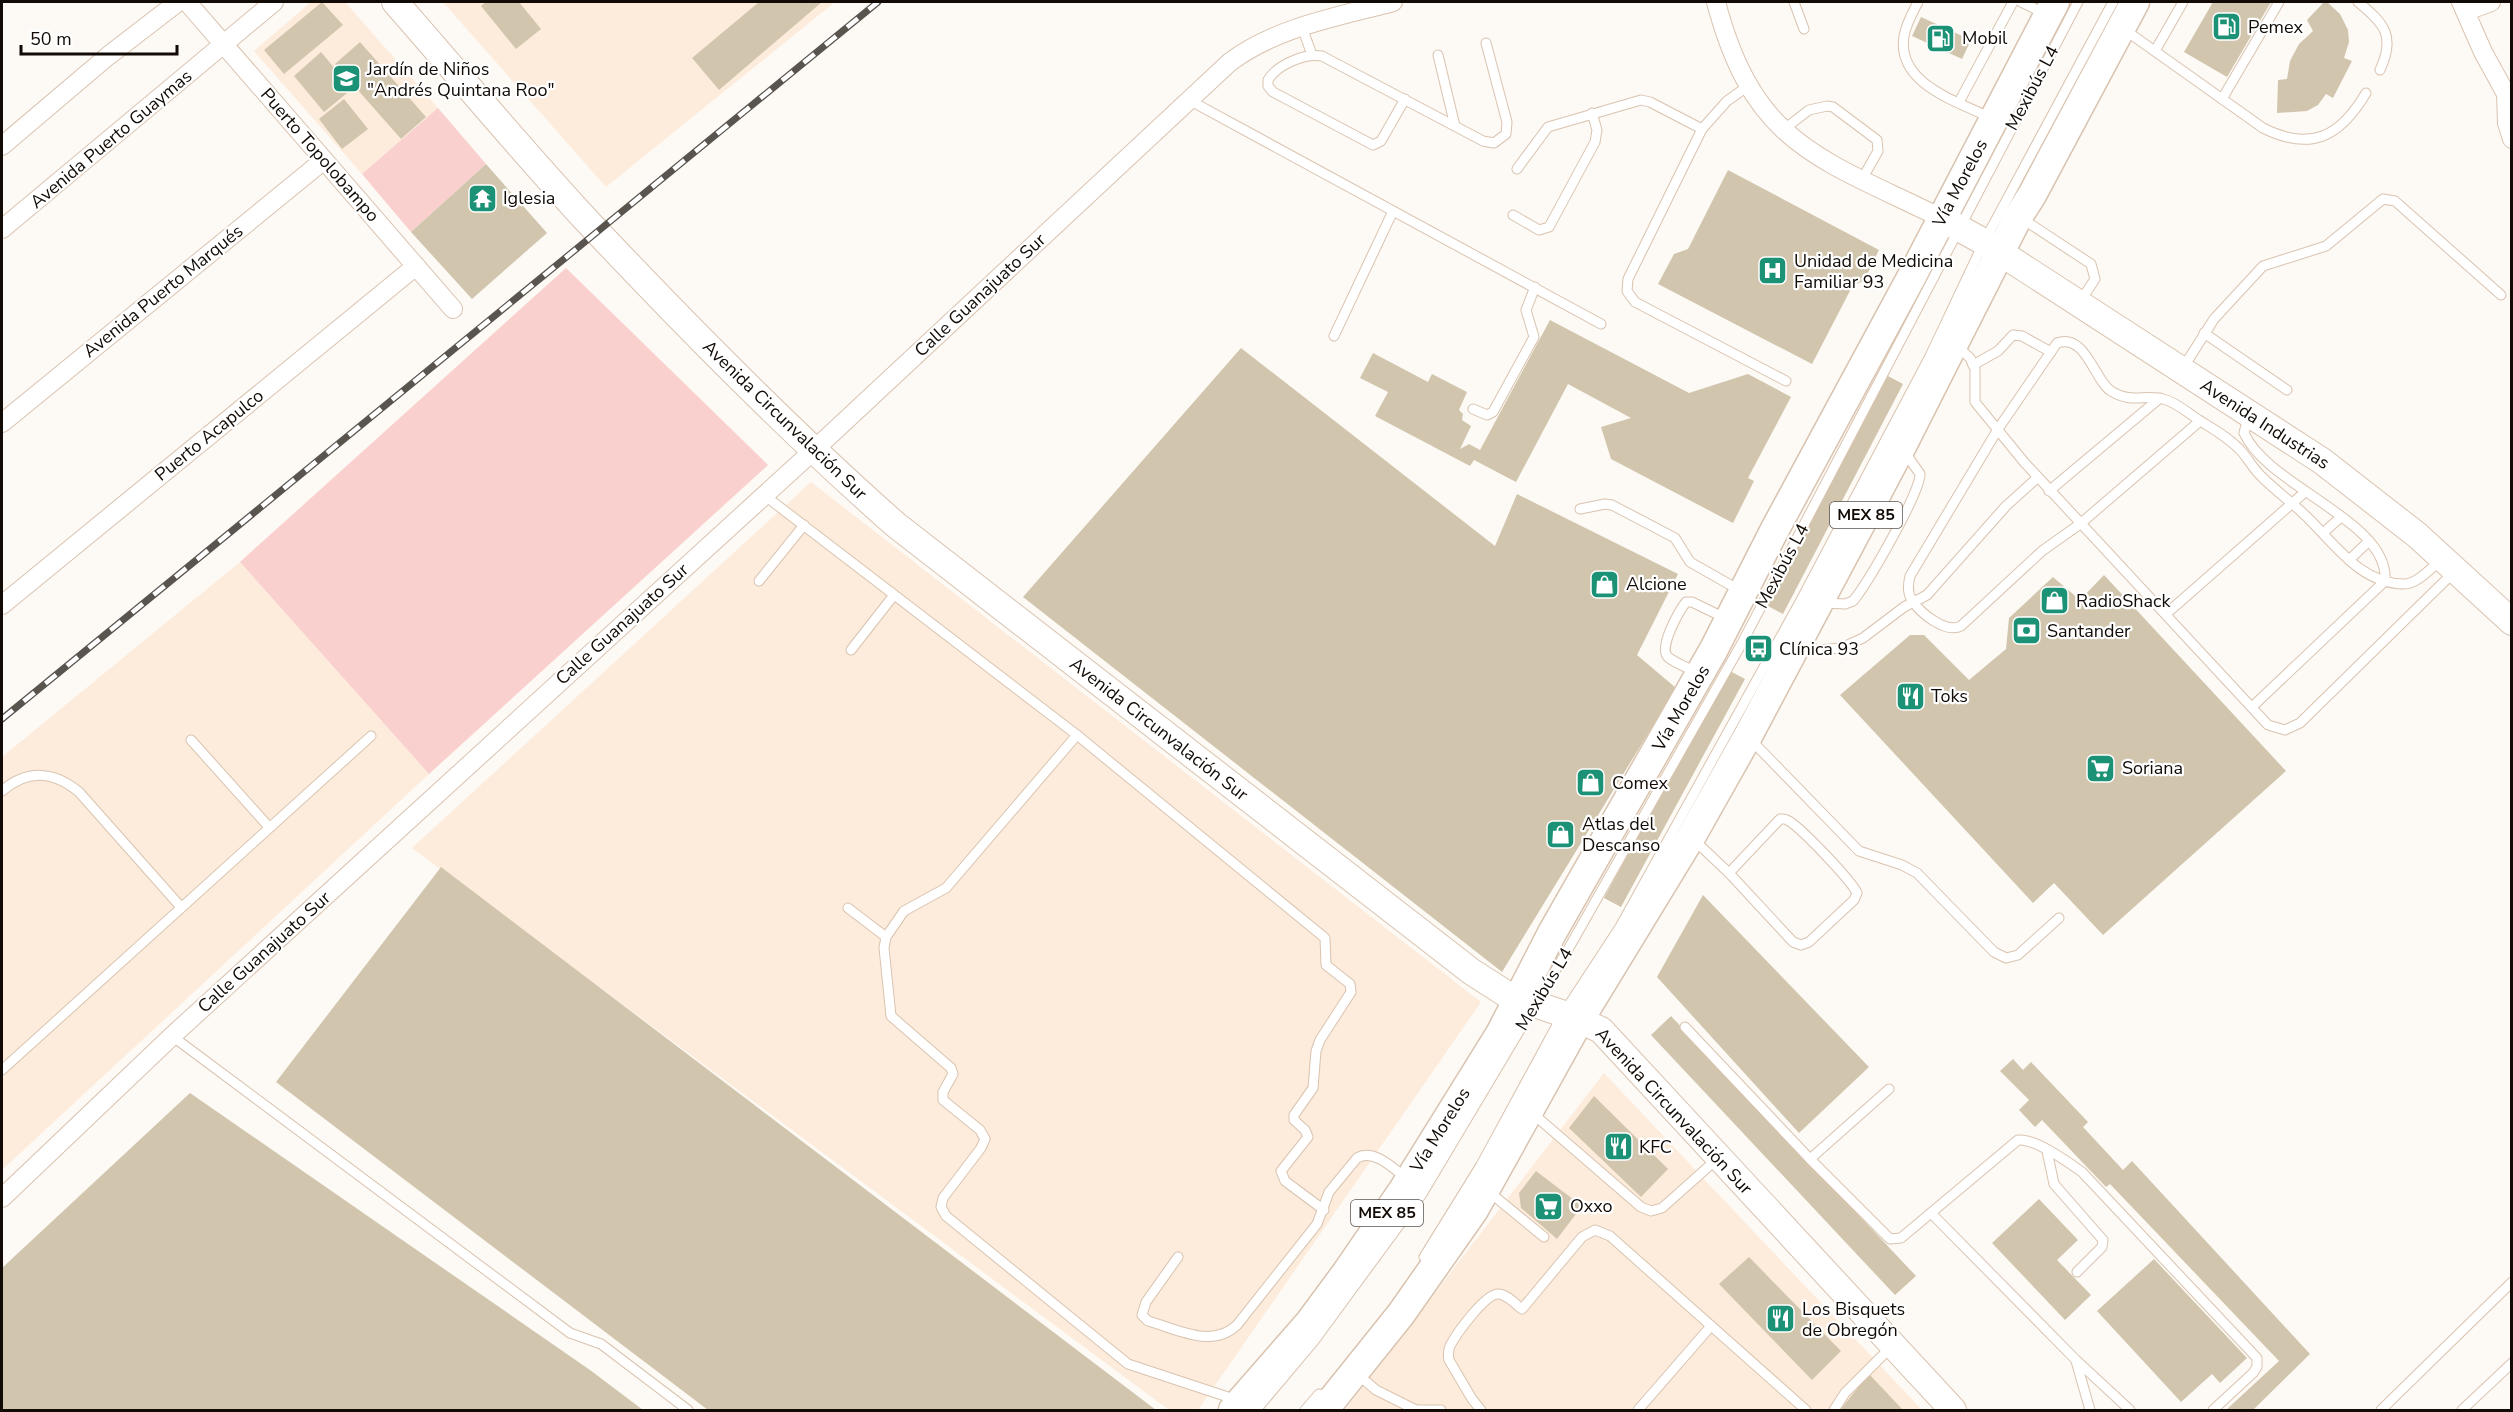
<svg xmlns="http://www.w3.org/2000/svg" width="2513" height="1412" font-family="'Nunito Sans',sans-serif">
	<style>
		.built { fill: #fdecdc }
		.green { fill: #f9d0cd }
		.building { fill: #d1c6ad }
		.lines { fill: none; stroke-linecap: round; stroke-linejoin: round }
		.lane-casing { stroke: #d9c3af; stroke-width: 11 }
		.street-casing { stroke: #d9c3af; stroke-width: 20 }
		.secondary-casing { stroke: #d9c3af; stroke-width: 28 }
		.primary-casing { stroke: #d9c3af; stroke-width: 31 }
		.lane { stroke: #fff; stroke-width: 9 }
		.street { stroke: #fff; stroke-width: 18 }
		.secondary { stroke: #fff; stroke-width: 26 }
		.primary { stroke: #fff; stroke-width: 28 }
		.rail-casing { stroke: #5a544f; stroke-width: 7 }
		.rail { stroke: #fff; stroke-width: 4.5; stroke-dasharray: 14; stroke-linecap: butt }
		.labels { text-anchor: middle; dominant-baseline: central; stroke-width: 4.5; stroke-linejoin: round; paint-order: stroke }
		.shield { fill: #fff; stroke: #585450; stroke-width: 1.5 }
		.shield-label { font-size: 16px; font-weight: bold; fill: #110a05 }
		.poi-label { font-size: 18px; fill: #110a05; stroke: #fff; text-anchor: start }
		.street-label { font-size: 18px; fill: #110a05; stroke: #fff }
	</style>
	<rect width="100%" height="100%" fill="#fdf9f4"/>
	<!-- built -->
	<g class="built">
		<path d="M311 2H345L438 108 362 174 254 51Z"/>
		<path d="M443 2H835L606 187Z"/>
		<path d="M811 482 1481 1002 1198 1410H1169L412 848Z"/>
		<path d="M240 562 429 774 2 1170V757Z"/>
		<path d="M1604 1073 1922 1410H1345Z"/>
	</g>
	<!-- green -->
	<g class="green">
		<path d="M438 108 486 164 411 232 362 174Z"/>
		<path d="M566 268 768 465 429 774 240 562Z"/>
	</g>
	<!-- building -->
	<g class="building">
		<path d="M322 2 343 25 284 74 264 50Z"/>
		<path d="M486 2H519L541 29 516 49 481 6Z"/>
		<path d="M759 2H822L719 90 692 58Z"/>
		<path d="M2213 2H2271L2227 77 2184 52Z"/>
		<path d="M2324 2H2327L2340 14 2348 30 2349 42 2344 58 2352 61 2333 98 2326 94 2318 105 2307 111 2277 113 2278 80 2287 79 2290 61 2299 44 2313 31 2307 20Z"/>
		<path d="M1921 17 1971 40 1962 59 1912 36Z"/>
		<path d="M360 42 426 117 401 139 335 64Z"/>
		<path d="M321 52 352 89 324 112 294 76Z"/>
		<path d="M344 99 368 129 342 149 319 119Z"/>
		<path d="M486 164 547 233 472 299 411 232Z"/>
		<path d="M1728 170 1879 250 1864 281 1853 285 1812 364 1658 284 1674 254 1688 249Z"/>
		<path d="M1550 320 1689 393 1748 374 1791 397 1748 478 1754 481 1733 523 1611 459 1601 427 1631 418 1568 384 1516 482 1474 460 1470 466 1375 416 1388 392 1360 378 1373 353 1428 382 1432 374 1467 392 1459 410 1463 414 1462 420 1471 426 1460 449 1469 444 1480 450Z"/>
		<path d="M1241 348 1495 546 1517 494 1678 574 1637 655 1676 688 1502 972 1023 597Z"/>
		<path d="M1886 375 1903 384 1783 614 1766 605Z"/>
		<path d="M2104 575 2286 771 2103 935 2054 883 2033 903 1840 695 1910 635H1924L1969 680 2006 649 2009 618 2053 577 2080 600Z"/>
		<path d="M1728 670 1745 679 1621 907 1604 898Z"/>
		<path d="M441 867 1156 1410H708L276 1082Z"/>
		<path d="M1703 895 1869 1067 1799 1133 1657 977Z"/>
		<path d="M1671 1016 1916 1276 1895 1295 1651 1035Z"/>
		<path d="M2013 1059 2023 1070 2031 1062 2088 1122 2083 1127 2123 1170 2132 1161 2310 1354 2253 1410H2226L2279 1361 2110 1184 2106 1187 2042 1120 2035 1127 2019 1110 2029 1100 2000 1071Z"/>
		<path d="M190 1093 590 1370 643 1410H2V1268Z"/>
		<path d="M1594 1096 1668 1169 1641 1197 1569 1128Z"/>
		<path d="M1536 1171 1582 1206 1557 1239 1521 1208 1519 1193Z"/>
		<path d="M2039 1199 2078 1240 2057 1260 2091 1295 2065 1320 1992 1243Z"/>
		<path d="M1749 1257 1841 1351 1812 1380 1719 1284Z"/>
		<path d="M2154 1259 2247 1358 2220 1383 2212 1374 2181 1402 2097 1311Z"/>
		<path d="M1869 1374 1903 1410H1840Z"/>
	</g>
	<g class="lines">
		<defs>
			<g id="lane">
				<path d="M1794 2 1804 29"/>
				<path d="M1918 2C1913 12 1906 24 1904 36 1896 84 1957 101 1991 118"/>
				<path d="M2021 2 2046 14"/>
				<path d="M2358 2C2384 23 2396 36 2380 70"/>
				<path d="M1302 27 1312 55"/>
				<path d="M2125 30 2263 128C2311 152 2340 137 2366 93"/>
				<path d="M2155 51 2183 2"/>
				<path d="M1438 55 1455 126"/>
				<path d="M1748 86 1727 101 1702 129 1628 279 1627 291 1635 302 1786 381"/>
				<path d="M1405 99 1381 141 1373 145 1273 92 1268 86V80C1277 65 1304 53 1322 56L1483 141 1494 143 1506 134 1507 122 1486 43"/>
				<path d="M2222 99 2279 2"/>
				<path d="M1189 100 1601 324"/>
				<path d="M1959 102 2013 2"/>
				<path d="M1783 130 1809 110 1827 106 1833 107 1877 140 1878 151 1861 181"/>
				<path d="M1517 169 1548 127 1641 100 1650 102 1702 129"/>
				<path d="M1513 215 1539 230 1549 227 1595 142 1597 130 1592 113"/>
				<path d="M2021 218 2091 264 2095 279 2080 302"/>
				<path d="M2204 333 2287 390"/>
				<path d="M1334 336 1393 211"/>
				<path d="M1958 347 1970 358 1975 369V402L2024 462 2268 725 2285 730 2300 723 2454 572"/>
				<path d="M1973 365 1998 351 2013 335 2022 336 2051 352"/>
				<path d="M2183 368 2214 319 2263 266 2326 246 2383 199 2395 201 2501 295"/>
				<path d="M1473 409 1487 415 1493 412 1534 337 1526 310 1535 287"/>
				<path d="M2249 414 2244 433C2268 487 2390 521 2385 581L2252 707"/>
				<path d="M2200 421 2080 524 2042 551 1961 626C1946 634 1920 613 1912 600 1907 593 1908 584 1910 576L1998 429 2057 343C2086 333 2094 380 2111 391 2131 404 2145 394 2163 399 2176 402 2188 413 2199 420 2213 429 2231 439 2242 452 2249 460 2254 470 2262 477 2277 492 2294 504 2309 519 2336 546 2362 584 2404 584 2417 584 2431 568 2441 560"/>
				<path d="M2049 491 2160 398"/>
				<path d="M764 495 1077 735 1325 938 1326 965 1350 984 1351 992 1320 1040 1316 1051 1313 1088 1294 1115V1120L1305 1130 1308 1137 1281 1171 1285 1181 1324 1210"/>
				<path d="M1580 509 1605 504 1612 505 1675 538 1690 562 1741 591"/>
				<path d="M2323 533 2341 517"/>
				<path d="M2349 560 2369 541"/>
				<path d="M759 581 804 525"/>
				<path d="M1822 603 1845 604 1853 601C1868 583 1920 493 1920 474L1904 451"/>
				<path d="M2166 614 2305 492"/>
				<path d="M1801 643 1818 650 1841 648 1863 638 1904 607 1927 595 2006 506 2037 478"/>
				<path d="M851 650 894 595"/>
				<path d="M1698 673C1689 668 1676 664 1668 657 1658 648 1679 611 1686 602H1692L1727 619"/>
				<path d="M1077 735 946 888 904 911 886 937 884 948 891 1016 951 1068 953 1074 943 1092V1100L980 1130 985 1139 981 1148 943 1198 941 1207 946 1216 1128 1364 1237 1400"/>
				<path d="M191 740 269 827"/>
				<path d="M1751 740 1859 851 1902 865 1917 873 1994 952 2006 958 2018 955 2059 918"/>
				<path d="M2 791C27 769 54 771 79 792L180 906"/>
				<path d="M1780 819C1785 819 1784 818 1789 821 1802 829 1851 880 1857 893L1854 900 1809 942 1801 945 1793 942 1729 873Z"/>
				<path d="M1694 840 1729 873"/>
				<path d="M848 908 886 937"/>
				<path d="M1685 1027 1810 1159 1890 1239 1901 1238 2018 1140C2035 1138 2068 1162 2082 1172L2257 1358V1367L2253 1373 2213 1410"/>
				<path d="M172 1036 570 1333 601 1344 688 1410"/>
				<path d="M2 1070 371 736"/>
				<path d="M1531 1112 1641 1207 1651 1211 1662 1208 1717 1159"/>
				<path d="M2047 1151 2054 1184 2103 1240 2102 1247 2077 1272"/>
				<path d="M1810 1159 1889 1089"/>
				<path d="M1488 1191 1544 1237"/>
				<path d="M1931 1213 2076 1360 2130 1410"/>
				<path d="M1178 1257 1146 1302 1142 1315 1148 1321C1177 1329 1212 1349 1237 1325L1317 1224 1329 1192 1357 1158C1374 1148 1394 1169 1407 1179"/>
				<path d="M1424 1257 1481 1165 1563 1014 1620 927 1800 602 1930 356 1984 242 2113 2"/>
				<path d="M2076 1361 2090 1410"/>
				<path d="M1357 1374 1376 1390 1416 1410"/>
				<path d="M1256 1410 1314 1341 1422 1194 1570 946 1742 643 2078 2"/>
				<path d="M1305 1410 1319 1394"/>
				<path d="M1414 1410H1441"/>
				<path d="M1481 1410 1472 1399 1449 1360C1448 1355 1448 1351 1450 1346 1456 1334 1485 1294 1498 1294 1507 1294 1515 1304 1522 1309L1582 1237 1595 1230 1610 1236 1806 1410"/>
				<path d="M1638 1410 1711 1326"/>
				<path d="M1834 1410 1845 1393 1892 1346"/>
				<path d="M2381 1410 2512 1282"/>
				<path d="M2462 1410 2512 1363"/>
			</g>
			<g id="street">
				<path d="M187 2 453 309"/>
				<path d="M1716 2C1754 146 1820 158 1941 218"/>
				<path d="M2461 2 2483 52 2506 94 2512 96"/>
				<path d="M2467 11 2491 2"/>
				<path d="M2506 94 2507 123 2512 139"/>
				<path d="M2 146 108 56 178 2"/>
				<path d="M2 229 274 2"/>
				<path d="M2 423 324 160"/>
				<path d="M2 605 416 266"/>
				<path d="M2 1198 172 1036 814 450 1230 62C1277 27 1337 17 1393 2"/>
			</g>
			<g id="secondary">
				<path d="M395 2C459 75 522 151 589 223 687 327 788 430 896 525L1472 972 1508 995 1570 1016 1601 1030 1953 1410"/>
				<path d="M1941 218 1984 242 2322 461 2417 535 2512 622"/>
			</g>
			<g id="primary">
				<path d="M1233 1410 1309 1323 1346 1273 1403 1190 1500 1034 1552 933 1714 649 1774 531 1912 276 2055 2"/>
				<path d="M1324 1410 1401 1314 1474 1210 1580 1019 1691 837 1748 736 1901 448 2018 217 2032 195 2135 2"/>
			</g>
		</defs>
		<!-- lane casing -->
		<use href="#lane" class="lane-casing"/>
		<!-- street casing -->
		<use href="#street" class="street-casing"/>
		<!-- secondary casing -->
		<use href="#secondary" class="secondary-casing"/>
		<!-- primary casing -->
		<use href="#primary" class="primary-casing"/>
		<!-- lane -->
		<use href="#lane" class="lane"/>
		<!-- street -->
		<use href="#street" class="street"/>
		<!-- secondary -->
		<use href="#secondary" class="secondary"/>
		<!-- primary -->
		<use href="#primary" class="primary"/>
		<defs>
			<path id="rail" d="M2 719 878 2"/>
		</defs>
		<!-- rail casing -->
		<use href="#rail" class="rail-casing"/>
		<!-- rail -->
		<use href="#rail" class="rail"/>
	</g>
	<!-- icons -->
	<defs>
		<symbol id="fuel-square" viewBox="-11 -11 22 22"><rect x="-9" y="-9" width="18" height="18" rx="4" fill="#1b9175" stroke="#fff"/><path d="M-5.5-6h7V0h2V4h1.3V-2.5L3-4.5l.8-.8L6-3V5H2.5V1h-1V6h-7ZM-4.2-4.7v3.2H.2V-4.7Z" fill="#fff"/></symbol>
		<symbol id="school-square" viewBox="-11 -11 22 22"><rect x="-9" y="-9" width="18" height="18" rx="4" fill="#1b9175" stroke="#fff"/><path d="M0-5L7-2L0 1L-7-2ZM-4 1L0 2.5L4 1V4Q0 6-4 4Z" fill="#fff"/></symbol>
		<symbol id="temple-square" viewBox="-11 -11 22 22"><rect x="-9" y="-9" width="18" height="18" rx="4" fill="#1b9175" stroke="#fff"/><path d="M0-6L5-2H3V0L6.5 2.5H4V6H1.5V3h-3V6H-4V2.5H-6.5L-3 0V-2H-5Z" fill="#fff"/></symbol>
		<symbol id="hospital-square" viewBox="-11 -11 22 22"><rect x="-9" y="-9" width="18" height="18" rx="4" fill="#1b9175" stroke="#fff"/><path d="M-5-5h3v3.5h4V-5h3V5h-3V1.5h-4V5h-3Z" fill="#fff"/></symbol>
		<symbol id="shop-square" viewBox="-11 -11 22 22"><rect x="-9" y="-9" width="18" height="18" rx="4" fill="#1b9175" stroke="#fff"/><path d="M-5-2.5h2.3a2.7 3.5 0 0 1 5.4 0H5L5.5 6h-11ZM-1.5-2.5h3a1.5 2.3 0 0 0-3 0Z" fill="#fff"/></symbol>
		<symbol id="bank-square" viewBox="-11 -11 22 22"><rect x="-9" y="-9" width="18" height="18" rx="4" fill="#1b9175" stroke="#fff"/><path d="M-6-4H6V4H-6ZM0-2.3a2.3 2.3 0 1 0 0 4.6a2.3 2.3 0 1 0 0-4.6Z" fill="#fff"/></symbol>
		<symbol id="bus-square" viewBox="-11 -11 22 22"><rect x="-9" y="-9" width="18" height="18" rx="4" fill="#1b9175" stroke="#fff"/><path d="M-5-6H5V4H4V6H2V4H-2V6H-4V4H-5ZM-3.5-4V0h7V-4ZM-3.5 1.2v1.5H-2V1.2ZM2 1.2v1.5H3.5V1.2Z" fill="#fff"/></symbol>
		<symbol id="restaurant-square" viewBox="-11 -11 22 22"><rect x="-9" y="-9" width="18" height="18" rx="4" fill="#1b9175" stroke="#fff"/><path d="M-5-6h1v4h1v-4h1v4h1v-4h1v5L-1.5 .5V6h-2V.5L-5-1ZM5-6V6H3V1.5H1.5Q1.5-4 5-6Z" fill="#fff"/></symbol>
		<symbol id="supermarket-square" viewBox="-11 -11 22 22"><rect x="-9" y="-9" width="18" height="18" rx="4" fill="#1b9175" stroke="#fff"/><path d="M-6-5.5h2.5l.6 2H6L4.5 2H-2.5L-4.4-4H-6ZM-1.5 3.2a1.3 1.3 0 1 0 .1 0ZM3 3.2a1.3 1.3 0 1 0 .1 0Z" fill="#fff"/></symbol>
	</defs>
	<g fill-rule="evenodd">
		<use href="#fuel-square" x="2210" y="10" width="33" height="33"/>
		<use href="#fuel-square" x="1924" y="22" width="33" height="33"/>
		<use href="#school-square" x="330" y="62" width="33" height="33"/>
		<use href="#temple-square" x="466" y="182" width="33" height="33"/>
		<use href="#hospital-square" x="1756" y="254" width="33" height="33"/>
		<use href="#shop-square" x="1588" y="568" width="33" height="33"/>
		<use href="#shop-square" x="2038" y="584" width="33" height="33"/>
		<use href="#bank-square" x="2010" y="614" width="33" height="33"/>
		<use href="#bus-square" x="1742" y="632" width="33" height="33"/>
		<use href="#restaurant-square" x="1894" y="680" width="33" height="33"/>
		<use href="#supermarket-square" x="2084" y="752" width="33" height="33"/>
		<use href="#shop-square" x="1574" y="766" width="33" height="33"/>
		<use href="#shop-square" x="1544" y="818" width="33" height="33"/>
		<use href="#restaurant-square" x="1602" y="1130" width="33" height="33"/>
		<use href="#supermarket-square" x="1532" y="1190" width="33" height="33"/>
		<use href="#restaurant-square" x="1764" y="1302" width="33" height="33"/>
	</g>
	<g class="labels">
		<!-- shield labels -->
		<g class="shield">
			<rect x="1830" y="502" width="72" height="26" rx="4.5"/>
			<rect x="1351" y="1200" width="72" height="26" rx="4.5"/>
		</g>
		<g class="shield-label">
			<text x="1866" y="515">MEX 85</text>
			<text x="1387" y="1213">MEX 85</text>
		</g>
		<!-- poi labels -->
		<g class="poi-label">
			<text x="2248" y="27">Pemex</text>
			<text x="1962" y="38">Mobil</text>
			<text x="367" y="69">Jardín de Niños<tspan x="367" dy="21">"Andrés Quintana Roo"</tspan></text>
			<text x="503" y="198">Iglesia</text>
			<text x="1794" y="261">Unidad de Medicina<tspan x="1794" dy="21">Familiar 93</tspan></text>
			<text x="1626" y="584">Alcione</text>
			<text x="2076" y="601">RadioShack</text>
			<text x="2047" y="631">Santander</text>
			<text x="1779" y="649">Clínica 93</text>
			<text x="1931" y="696">Toks</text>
			<text x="2122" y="768">Soriana</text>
			<text x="1612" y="783">Comex</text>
			<text x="1582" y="824">Atlas del<tspan x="1582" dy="21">Descanso</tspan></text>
			<text x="1639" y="1147">KFC</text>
			<text x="1570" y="1206">Oxxo</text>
			<text x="1802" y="1309">Los Bisquets<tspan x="1802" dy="21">de Obregón</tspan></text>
		</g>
		<!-- street labels -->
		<g class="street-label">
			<text transform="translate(2032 88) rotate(-62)">Mexibús L4</text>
			<text transform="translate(111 139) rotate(-40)">Avenida Puerto Guaymas</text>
			<text transform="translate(320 155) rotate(49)">Puerto Topolobampo</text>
			<text transform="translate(1960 183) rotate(-62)">Vía Morelos</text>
			<text transform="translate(163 291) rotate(-39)">Avenida Puerto Marqués</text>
			<text transform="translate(980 295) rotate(-43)">Calle Guanajuato Sur</text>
			<text transform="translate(785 420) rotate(44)">Avenida Circunvalación Sur</text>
			<text transform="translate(2265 424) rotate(33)">Avenida Industrias</text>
			<text transform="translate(209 435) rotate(-39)">Puerto Acapulco</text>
			<text transform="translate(1782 566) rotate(-62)">Mexibús L4</text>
			<text transform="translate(622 624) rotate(-42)">Calle Guanajuato Sur</text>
			<text transform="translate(1681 708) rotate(-60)">Vía Morelos</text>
			<text transform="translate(1159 729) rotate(38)">Avenida Circunvalación Sur</text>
			<text transform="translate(264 952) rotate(-42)">Calle Guanajuato Sur</text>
			<text transform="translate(1544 989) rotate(-59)">Mexibús L4</text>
			<text transform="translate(1674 1111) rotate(47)">Avenida Circunvalación Sur</text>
			<text transform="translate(1440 1130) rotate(-58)">Vía Morelos</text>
		</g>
	</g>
	<!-- border -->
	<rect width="2513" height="1412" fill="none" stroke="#110a05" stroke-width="6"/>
	<!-- scale -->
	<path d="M21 45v9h156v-9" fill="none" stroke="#110a05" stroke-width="3"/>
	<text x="30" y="45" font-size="18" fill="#110a05" stroke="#ffffff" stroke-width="4.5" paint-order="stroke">50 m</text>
</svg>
